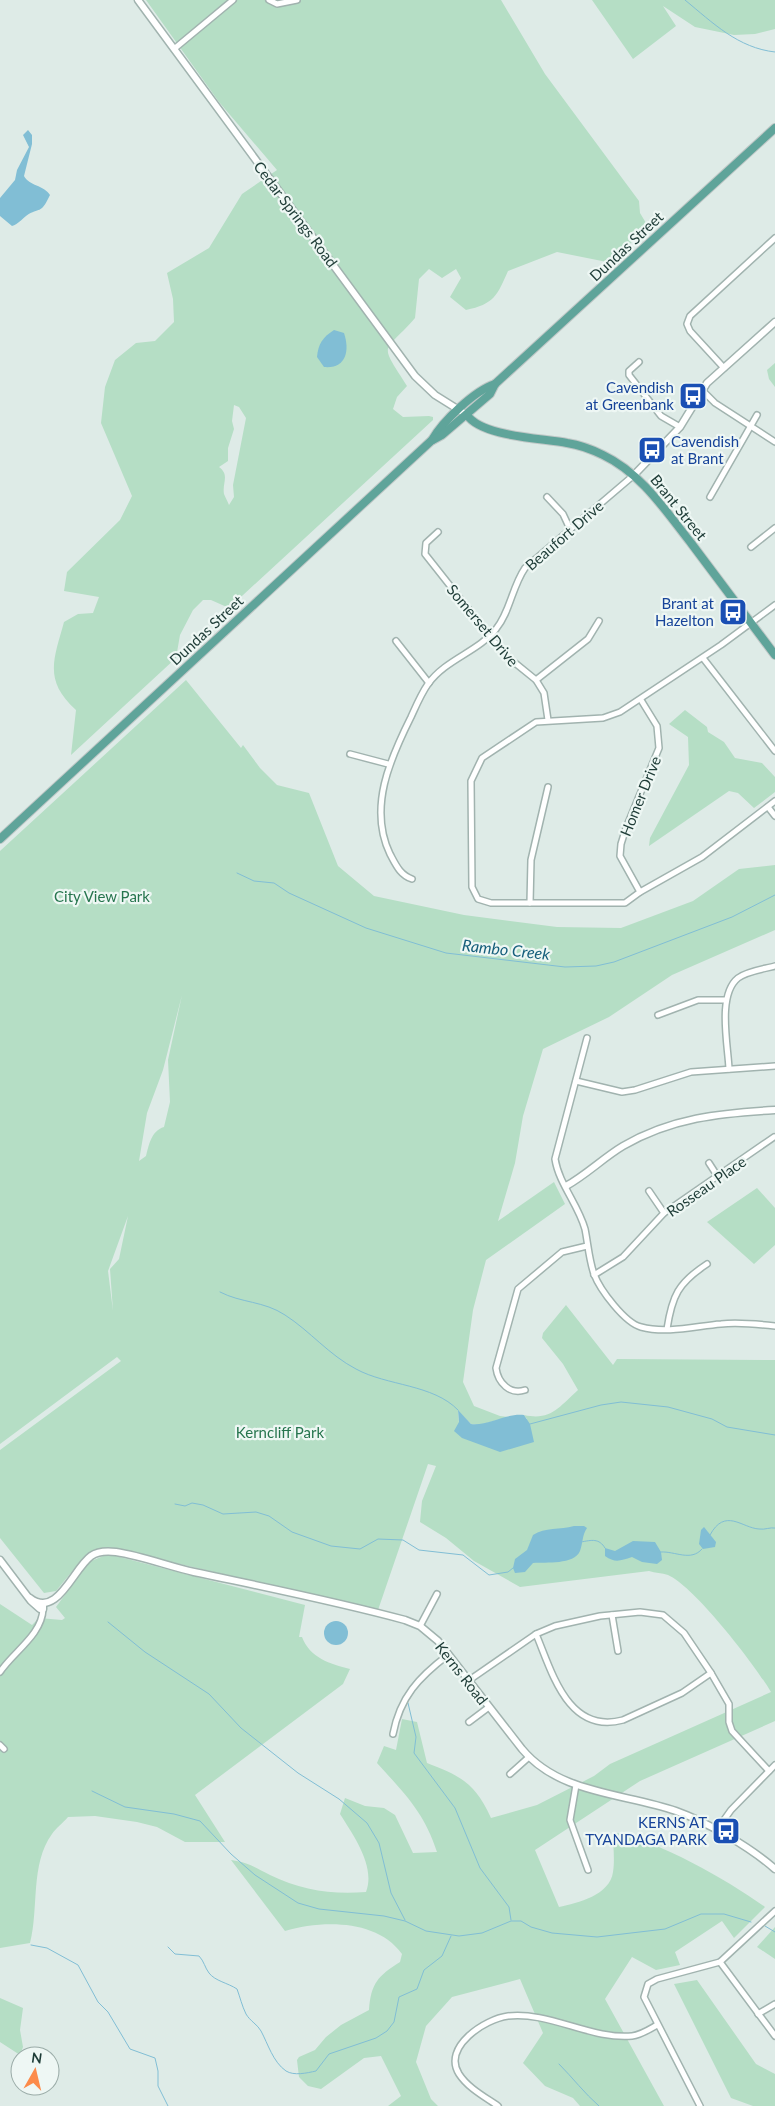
<svg xmlns="http://www.w3.org/2000/svg" width="775" height="2106" font-family="Lato,sans-serif">
	<style>
		.green { fill: #b5dec5; fill-rule: evenodd }
		.water { fill: #81bed5 }
		.lines { fill: none; stroke-linecap: round; stroke-linejoin: round }
		.stream { stroke: #81bed5; stroke-width: 1 }
		.minor-casing { stroke: #a1b3af; stroke-width: 8 }
		.tertiary-casing { stroke: #a1b3af; stroke-width: 9 }
		.primary-casing { stroke: #c0c8c7; stroke-width: 10 }
		.minor { stroke: #fff; stroke-width: 5 }
		.tertiary { stroke: #fff; stroke-width: 6 }
		.primary { stroke: #5fa49a; stroke-width: 8 }
		.labels { text-anchor: middle; dominant-baseline: central; stroke-width: 4.5; stroke-linejoin: round; paint-order: stroke }
		.street-label { font-size: 15px; fill: #1e3c37; stroke: #eef7f4 }
		.transit-label { font-size: 15px; fill: #164399; stroke: #eef7f4; text-anchor: end }
		.park-label { font-size: 15px; fill: #26754e; stroke: #eef7f4 }
		.water-label { font-size: 16px; font-style: italic; fill: #155e7b; stroke: #eef7f4 }
	</style>
	<rect width="100%" height="100%" fill="#deebe7"/>
	<!-- green -->
	<g class="green">
		<path d="M146 0H501L545 74 639 201 640 213 649 228 607 262 557 252 508 271C497 296 494 304 466 310L450 297 461 278 456 269 442 278 429 269 419 279 415 318C383 355 378 340 407 386L397 397 393 409 403 417 429 416 433 417V420L229 608 211 600H203L193 610 180 635 176 658 71 755 76 710C43 680 54 659 64 622L78 614 93 613 99 597 64 591 67 572 120 520 132 496 101 423 105 387 115 360 136 343 155 341 174 322 173 299 167 273 209 248 242 194 277 170 219 102ZM234 405 239 407 246 418 233 485 234 497 229 505C228 502 225 497 224 494 222 483 230 475 219 467L228 461V448L234 429 232 421Z"/>
		<path d="M592 0H775V29L755 34 734 35 695 27 663 6 676 26 633 59Z"/>
		<path d="M775 363V387L769 379 767 370Z"/>
		<path d="M186 680 241 748 243 745 260 768 277 785 309 793 338 866 374 896 464 915 557 927 621 928 693 901 739 869 775 865V930L672 975 609 1017 543 1049 523 1116 515 1163 498 1221 554 1182 565 1204 486 1260 473 1310 463 1382 474 1406 500 1416 508 1417 480 1425 471 1424 458 1411 459 1423 488 1428 527 1419 524 1415C551 1421 559 1407 578 1390L563 1364 542 1338 543 1333 566 1305 613 1365 617 1359 775 1360V1721L640 1781 535 1850 559 1907C578 1903 610 1895 613 1872 615 1860 613 1845 613 1832 661 1842 726 1879 765 1907L734 1938 722 1921 675 1952 680 1965 656 1970 632 1957 605 1999 664 2106H580L573 2098 545 2086 523 2063 543 2033 520 1979 452 1997 426 2026 416 2062 431 2099 438 2106H388L401 2096 381 2056 364 2058 321 2089 308 2086 299 2077 297 2060 299 2057 315 2050 326 2037 341 2025 369 2010C371 1983 378 1976 400 1962L402 1954C377 1919 322 1920 285 1931L231 1860C250 1863 254 1867 270 1875 301 1890 332 1895 366 1892 376 1866 353 1835 340 1814L345 1798 365 1806 384 1808 395 1815 413 1853 437 1852C424 1812 405 1794 377 1763L384 1746 396 1750 402 1719 417 1722 427 1763C461 1776 475 1783 491 1818L537 1805 594 1776 610 1764 771 1692C755 1665 695 1587 668 1575 662 1573 655 1573 649 1571L520 1587 474 1561 446 1538 420 1522 422 1501 436 1466 428 1464 378 1610 111 1548C84 1550 72 1573 56 1591L44 1593 0 1538V1450L121 1361 117 1357 0 1444V851ZM182 995 168 1060 170 1102 164 1127C151 1131 149 1145 146 1156L139 1161 147 1113 163 1070ZM128 1216 119 1259 110 1269 113 1311 108 1271Z"/>
		<path d="M685 710 707 727 708 732 724 742 735 758 762 763 775 777V792L754 808 738 793 729 791 649 846 650 838 689 765 688 737 669 724Z"/>
		<path d="M757 1188 775 1208V1245L754 1264 707 1222Z"/>
		<path d="M108 1554 305 1605 299 1637H302C310 1658 330 1664 350 1669L343 1684 195 1795 225 1842H185L157 1827 137 1822 95 1816 68 1817C63 1823 56 1828 52 1834 30 1864 39 1909 30 1943L0 1948V1604L32 1625 39 1618 62 1620 65 1618 56 1607 89 1562Z"/>
		<path d="M775 1927V1959L757 1947Z"/>
		<path d="M697 1980 756 2064 775 2074V2106H753L731 2098 674 1984Z"/>
		<path d="M0 1998 23 2008 20 2030 23 2047 20 2055 0 2042Z"/>
	</g>
	<!-- water -->
	<g class="water">
		<path d="M28 130 32 135V144L24 176C29 186 44 185 50 195 40 216 40 206 26 216 21 220 18 224 12 226L0 216V198L15 180 17 170 29 147 23 135Z"/>
		<path d="M334 330 344 333C350 351 346 369 324 367L317 357C318 344 323 337 334 330Z"/>
		<path d="M458 1410 471 1424C489 1426 505 1413 524 1415L530 1424 534 1442 500 1452 462 1438 454 1431 459 1422Z"/>
		<path d="M574 1526H584L587 1528C582 1535 583 1543 580 1551 574 1565 546 1562 533 1563L525 1572 515 1573 513 1568 515 1559 527 1550 533 1535C545 1527 560 1530 574 1526Z"/>
		<path d="M704 1527 716 1542 715 1547 703 1549 699 1544 701 1530Z"/>
		<path d="M633 1541 655 1542 661 1552 662 1560 657 1564 642 1562 632 1557C620 1561 615 1563 605 1556V1548L615 1551Z"/>
		<circle cx="336" cy="1633" r="12"/>
	</g>
	<g class="lines">
		<!-- stream -->
		<g class="stream">
			<path d="M685 0C713 23 738 48 775 52"/>
			<path d="M237 873 254 881 274 883 289 893 366 928 446 953 565 967 596 966 614 962 732 917 775 895"/>
			<path d="M220 1292C241 1303 264 1301 285 1315 310 1331 329 1355 356 1369 387 1386 433 1384 458 1410"/>
			<path d="M530 1424 601 1405 621 1402 668 1407 712 1419 727 1427 775 1435"/>
			<path d="M175 1504 185 1506 192 1503 203 1505 223 1514 256 1512 269 1516 292 1532 331 1546 360 1549 378 1539 403 1540 419 1550 463 1555 489 1575 508 1572 513 1568"/>
			<path d="M710 1535C725 1507 742 1528 759 1529 765 1530 770 1527 775 1528"/>
			<path d="M581 1542C592 1540 599 1538 605 1548"/>
			<path d="M661 1552C675 1551 691 1562 702 1549"/>
			<path d="M108 1622 145 1652 209 1694 241 1728 298 1773 339 1799 367 1823 379 1843 391 1893 405 1920"/>
			<path d="M408 1703 416 1737 414 1753 455 1808 480 1868 509 1907 511 1920"/>
			<path d="M92 1791 125 1807 174 1814 200 1821 231 1854 255 1875 298 1903 319 1909 384 1916 405 1921 426 1931 459 1936 482 1933 511 1921H521L531 1927 552 1933 597 1937 665 1929 701 1914H724L751 1922"/>
			<path d="M765 1926 775 1932"/>
			<path d="M31 1945 47 1948 78 1965 98 2002 108 2012 130 2049 155 2058 158 2071V2086L168 2106"/>
			<path d="M168 1947 175 1954 199 1956C204 1961 205 1968 209 1973 215 1981 228 1983 237 1989 240 1997 242 2006 246 2014 250 2021 258 2025 261 2031 268 2044 273 2062 286 2071 294 2076 307 2073 316 2071L329 2054 376 2038 387 2031 394 2022 399 1997 417 1989 424 1970 442 1956 451 1936"/>
			<path d="M559 2064C573 2078 584 2093 599 2106"/>
		</g>
		<defs>
			<g id="minor">
				<path d="M269 0 277 4 297 0"/>
				<path d="M174 49 233 0"/>
				<path d="M639 362 629 371V375L661 416 680 427"/>
				<path d="M724 368 690 331 687 324 690 316 775 238"/>
				<path d="M702 390 715 403 775 442"/>
				<path d="M547 497 563 514 570 529"/>
				<path d="M710 497 757 415"/>
				<path d="M438 532 426 543 425 554 504 654 536 680 544 693 548 720"/>
				<path d="M751 547 775 528"/>
				<path d="M775 605 721 645 620 712 603 718 536 722 482 758 471 781 472 887 478 899 491 903H625L640 892 702 857 775 801"/>
				<path d="M396 641 429 683"/>
				<path d="M703 658 775 751"/>
				<path d="M536 680 588 639 599 621"/>
				<path d="M350 754 388 764"/>
				<path d="M768 807 775 816"/>
				<path d="M412 879C400 875 396 865 390 854 368 808 390 759 411 717 416 706 421 694 428 684 446 659 478 652 496 629 510 612 512 587 525 568L634 475"/>
				<path d="M640 892 620 856 621 844 626 828 659 748 657 726 641 700"/>
				<path d="M530 903 531 860 548 787"/>
				<path d="M658 1015 698 1000H726"/>
				<path d="M587 1038 555 1159C559 1184 578 1204 585 1229 588 1244 589 1260 594 1274 600 1290 625 1323 641 1327 667 1334 696 1326 721 1324 739 1322 757 1324 775 1326"/>
				<path d="M729 1069C728 1045 717 995 738 978 747 971 764 969 775 966"/>
				<path d="M576 1081 622 1092 635 1090 691 1072 775 1066"/>
				<path d="M709 1163 718 1177"/>
				<path d="M649 1191 664 1213"/>
				<path d="M594 1275 623 1257 664 1213 774 1137"/>
				<path d="M667 1329C672 1296 678 1283 707 1264"/>
				<path d="M525 1390C510 1395 498 1383 496 1368L518 1289 562 1252 587 1246"/>
				<path d="M612 1615 618 1651"/>
				<path d="M420 1626 437 1594"/>
				<path d="M536 1634C552 1672 568 1735 623 1720L682 1693 711 1673"/>
				<path d="M0 1672C13 1652 42 1635 43 1609"/>
				<path d="M468 1681 536 1634 555 1626 600 1616 640 1612 663 1615 684 1633 711 1673 729 1704V1722L732 1731 769 1771"/>
				<path d="M469 1722 489 1707"/>
				<path d="M393 1734C400 1697 419 1677 448 1655"/>
				<path d="M0 1745 4 1749"/>
				<path d="M510 1774 529 1757"/>
				<path d="M576 1785 570 1820 588 1870"/>
				<path d="M716 1831 731 1810 775 1765"/>
				<path d="M720 1962 775 2036"/>
				<path d="M758 2014 775 2004"/>
				<path d="M498 2106C485 2097 468 2088 459 2074 442 2047 485 2019 508 2016 548 2011 592 2040 632 2036 641 2035 650 2029 657 2025"/>
				<path d="M700 2106 644 1997 648 1984 657 1979 720 1962 775 1911"/>
			</g>
			<g id="tertiary">
				<path d="M138 0 415 376 435 395 467 415"/>
				<path d="M634 475 680 427 707 383 775 322"/>
				<path d="M566 1186C586 1175 603 1158 623 1146 671 1118 720 1113 775 1110"/>
				<path d="M0 1560 31 1601 40 1609H43V1604"/>
				<path d="M30 1598C57 1619 73 1569 91 1556 98 1551 108 1551 116 1552 142 1556 168 1566 194 1572 264 1587 335 1601 405 1620L420 1626 438 1641 522 1749C559 1794 624 1793 676 1811 707 1822 750 1847 775 1869"/>
			</g>
			<g id="primary">
				<path d="M467 415C482 437 542 438 567 443 580 445 591 449 603 455 641 473 665 510 691 543 719 580 747 618 775 655"/>
				<path d="M432 440C443 421 474 391 495 384"/>
				<path d="M0 839 431 441 442 435 490 394 495 384 775 128"/>
			</g>
		</defs>
		<!-- minor casing -->
		<use href="#minor" class="minor-casing"/>
		<!-- tertiary casing -->
		<use href="#tertiary" class="tertiary-casing"/>
		<!-- primary casing -->
		<use href="#primary" class="primary-casing"/>
		<!-- minor -->
		<use href="#minor" class="minor"/>
		<!-- tertiary -->
		<use href="#tertiary" class="tertiary"/>
		<!-- primary -->
		<use href="#primary" class="primary"/>
	</g>
	<!-- icons -->
	<defs>
		<symbol id="bus-square" viewBox="-11 -11 22 22"><rect x="-9" y="-9" width="18" height="18" rx="4" fill="#1a4fb4" stroke="#eef7f4"/><path d="M-5-6H5V4H4V6H2V4H-2V6H-4V4H-5ZM-3.5-4V0h7V-4ZM-3.5 1.2v1.5H-2V1.2ZM2 1.2v1.5H3.5V1.2Z" fill="#fff"/></symbol>
	</defs>
	<g fill-rule="evenodd">
		<use href="#bus-square" x="677" y="380" width="32" height="32"/>
		<use href="#bus-square" x="636" y="434" width="32" height="32"/>
		<use href="#bus-square" x="717" y="596" width="32" height="32"/>
		<use href="#bus-square" x="710" y="1815" width="32" height="32"/>
	</g>
	<g class="labels">
		<!-- street labels -->
		<g class="street-label">
			<text transform="translate(296 214) rotate(53)">Cedar Springs Road</text>
			<text transform="translate(626 246) rotate(-43)">Dundas Street</text>
			<text transform="translate(679 507) rotate(51)">Brant Street</text>
			<text transform="translate(564 535) rotate(-41)">Beaufort Drive</text>
			<text transform="translate(483 625) rotate(50)">Somerset Drive</text>
			<text transform="translate(206 630) rotate(-43)">Dundas Street</text>
			<text transform="translate(640 796) rotate(-68)">Homer Drive</text>
			<text transform="translate(706 1186) rotate(-35)">Rosseau Place</text>
			<text transform="translate(462 1673) rotate(52)">Kerns Road</text>
		</g>
		<!-- transit labels -->
		<g class="transit-label">
			<text x="674" y="387">Cavendish<tspan x="674" dy="17">at Greenbank</tspan></text>
			<text x="671" y="441" text-anchor="start">Cavendish<tspan x="671" dy="17">at Brant</tspan></text>
			<text x="714" y="603">Brant at<tspan x="714" dy="17">Hazelton</tspan></text>
			<text x="707" y="1822">KERNS AT<tspan x="707" dy="17">TYANDAGA PARK</tspan></text>
		</g>
		<!-- park labels -->
		<g class="park-label">
			<text x="102" y="896">City View Park</text>
			<text x="280" y="1432">Kerncliff Park</text>
		</g>
		<!-- water labels -->
		<g class="water-label">
			<text transform="translate(506 949) rotate(6)">Rambo Creek</text>
		</g>
	</g>
	<!-- north arrow -->
	<g transform="translate(35 2071) rotate(8)"><circle r="24" fill="#eef7f4" stroke="#9baca8"/>
	<path d="M0-4L9 19L0 12L-9 19Z" fill="#fc8b4a"/>
	<text y="-8" font-size="14" font-weight="bold" text-anchor="middle" fill="#1e3c37">N</text>
	</g>
</svg>
